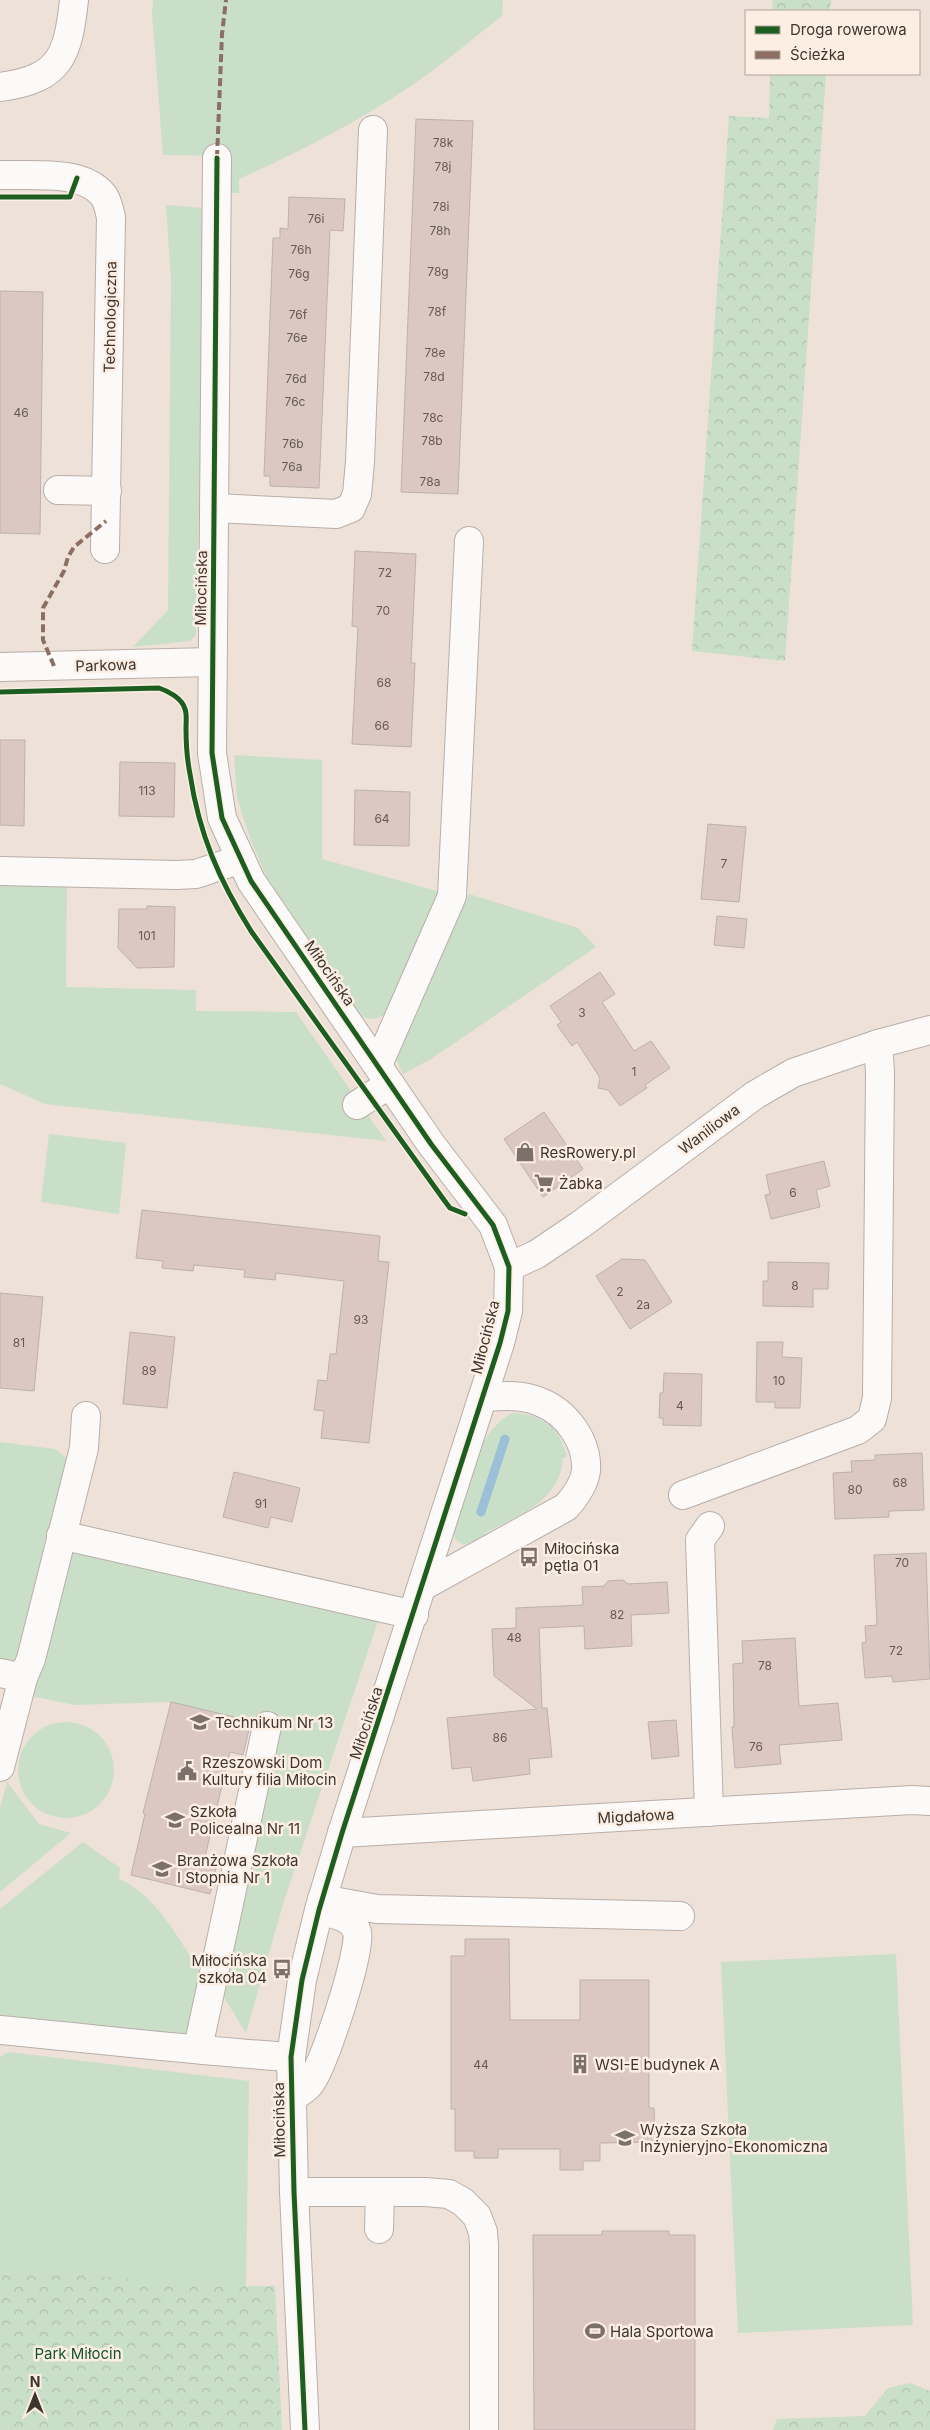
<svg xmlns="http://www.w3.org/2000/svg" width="930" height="2430" font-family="Inter,sans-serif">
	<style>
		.green { fill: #cadfc8 }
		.forest { fill: url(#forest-crowns) }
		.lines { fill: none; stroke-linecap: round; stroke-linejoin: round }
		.stream { stroke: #9cc0d8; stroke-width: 9 }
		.building { fill: #dbc8c3; stroke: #bcb1ad }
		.minor-casing { stroke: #b9aea8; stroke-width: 30 }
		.minor { stroke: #fcfaf9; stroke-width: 28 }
		.quiet { stroke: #8d6e63; stroke-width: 4; stroke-dasharray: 8 4; stroke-linecap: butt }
		.cycleway-casing { stroke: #fdeee4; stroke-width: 8 }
		.cycleway { stroke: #1b5e20; stroke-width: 5 }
		.labels { text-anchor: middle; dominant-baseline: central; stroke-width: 5; stroke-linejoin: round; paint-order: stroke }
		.number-label { font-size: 12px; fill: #655a53 }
		.street-label { font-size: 15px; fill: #3e352e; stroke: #fdeee4 }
		.poi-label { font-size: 15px; fill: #3e352e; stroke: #fdeee4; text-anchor: start }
		.park-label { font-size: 15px; fill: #135430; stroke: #fdeee4 }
	</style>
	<defs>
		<pattern id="forest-crowns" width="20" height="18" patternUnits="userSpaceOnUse" patternTransform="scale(1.25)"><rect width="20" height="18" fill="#cadfc8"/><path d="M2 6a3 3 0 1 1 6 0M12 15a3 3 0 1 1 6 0" fill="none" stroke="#afc0ac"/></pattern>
	</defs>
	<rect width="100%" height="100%" fill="#eee1d8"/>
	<!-- green -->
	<g class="green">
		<path d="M153 0H503L502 16C473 38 445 63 414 84 359 121 300 152 239 179V193H224L223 156 163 155 152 12Z"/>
		<path d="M166 205 203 208 206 218 196 635 190 641 133 647 168 610 171 279Z"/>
		<path d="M234 755 322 760V859L444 893 394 1006C384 1016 377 1022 362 1017L267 878 251 841 237 798Z"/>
		<path d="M0 881 67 883 66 987 196 990V1011L296 1012 386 1141 45 1104 0 1084Z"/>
		<path d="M469 894 578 928 596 947 431 1059 403 1074 396 1058Z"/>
		<path d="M49 1134 126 1143 119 1214 41 1202Z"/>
		<path d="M513 1413C543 1414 560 1428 567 1457L563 1458C560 1503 519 1514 485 1533L486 1536 464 1545 455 1539 453 1530C465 1493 475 1430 513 1413Z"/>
		<path d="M0 1442 55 1449 68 1459 22 1655 6 1666 0 1665Z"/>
		<path d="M75 1551 378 1621 284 1901 246 2033 220 1991 280 1728 170 1702 75 1705 31 1696 63 1559Z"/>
		<circle cx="66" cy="1770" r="48"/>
		<path d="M7 1782 39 1824 71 1833 0 1892V1808Z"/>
		<path d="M83 1842 120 1868 119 1879C157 1894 182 1945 204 1978L193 2029 182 2036 0 2015V1909Z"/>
		<path d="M896 1954 913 2325 738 2333 721 1962Z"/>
		<path d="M9 2052 249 2081 246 2286H211L209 2312 0 2268V2057Z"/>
	</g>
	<!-- forest -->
	<g class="forest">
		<path d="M773 0H831L830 11H772Z"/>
		<path d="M770 74H826L785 661 692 651 729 116 769 118Z"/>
		<path d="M0 2268 211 2286H275L282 2430H0Z"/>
		<path d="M910 2383 930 2391V2430H773L777 2419 865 2416 888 2388Z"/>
	</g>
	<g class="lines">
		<!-- stream -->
		<path class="stream" d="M481 1512 505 1439"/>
	</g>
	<!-- building -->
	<g class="building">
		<path d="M416 119 473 121 458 494 401 492Z"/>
		<path d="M289 197 345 199 343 231 330 230 319 488 270 486V476H264L273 238H280V228L288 229Z"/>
		<path d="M0 291 43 292 40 534 0 533Z"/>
		<path d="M355 551 416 554 411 663H415L411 747 352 744 358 627 352 626Z"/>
		<path d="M0 740H25L24 826 0 825Z"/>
		<path d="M120 762 175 763 174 817 119 816Z"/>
		<path d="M355 790 410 792 409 846 354 845Z"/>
		<path d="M708 824 746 827 739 902 701 899Z"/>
		<path d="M147 906 175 907 174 967 137 968 118 948 119 909H147Z"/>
		<path d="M717 916 747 919 744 948 714 945Z"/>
		<path d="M600 972 615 994 602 1002 634 1051 651 1041 670 1068 645 1085 647 1088 620 1106 608 1090 598 1088 600 1078 577 1042 572 1046 557 1025 561 1022 550 1006Z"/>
		<path d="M544 1112 583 1169 543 1197 504 1139Z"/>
		<path d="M824 1161 830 1186 816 1190 820 1207 771 1219 765 1195 770 1194 766 1175Z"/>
		<path d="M142 1210 380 1236 378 1261 389 1262 369 1443 321 1438 324 1411 314 1410 318 1380 327 1381 330 1354H336L344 1281 276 1273 275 1280 244 1277 245 1270 194 1265 193 1271 162 1268 163 1261 136 1258Z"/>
		<path d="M622 1259 645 1260 672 1302 630 1329 596 1276Z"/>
		<path d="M768 1262 829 1263 828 1289H813V1307L763 1306V1281H768Z"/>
		<path d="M0 1293 43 1297 34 1391 0 1388Z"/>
		<path d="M130 1332 175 1337 167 1408 123 1404Z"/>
		<path d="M757 1342H783L782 1357 802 1358 800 1408H775V1402H756Z"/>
		<path d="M664 1373 702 1374 701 1426 663 1425V1418H659L660 1393H663Z"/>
		<path d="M922 1453 924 1510 889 1511V1517L835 1519 833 1473 852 1472 851 1461 875 1460V1455Z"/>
		<path d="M234 1472 300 1488 292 1522 271 1517 268 1528 223 1517Z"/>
		<path d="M926 1553 930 1679 893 1682 892 1676 865 1678 862 1643 866 1642 865 1626 877 1625 874 1555Z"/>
		<path d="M623 1580 628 1584 667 1582 669 1613 631 1615 632 1646 585 1649 584 1626 539 1628 542 1708H547L552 1757 529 1759 530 1774 473 1781 471 1767 452 1769 447 1718 537 1709 494 1676 492 1629 516 1628V1608L583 1605 582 1587 604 1586 608 1581Z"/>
		<path d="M795 1638 799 1706 838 1703 842 1740 779 1745 781 1764 735 1768 732 1727H734L733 1664 743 1663 742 1641Z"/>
		<path d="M171 1702 251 1721 243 1755 230 1752 205 1857 218 1860 210 1894 131 1875 145 1814 143 1813Z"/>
		<path d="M676 1720 679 1756 652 1759 648 1722Z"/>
		<path d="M465 1939H509L510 2020H580V1980H649V2108H654L655 2142 600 2143V2161H583V2170H560V2149H498V2158H474V2151H455V2109H451V1956H465Z"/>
		<path d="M602 2231H669V2235H695V2430H534L533 2235H602Z"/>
	</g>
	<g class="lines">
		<defs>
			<g id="minor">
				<path d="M0 87C61 79 68 55 74 0"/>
				<path d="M217 158 212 753 222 818 251 881 431 1144 493 1225 509 1267 508 1311 500 1343 342 1833 319 1910 302 1980 291 2057 294 2192 305 2430"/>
				<path d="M0 175C30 176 82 169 103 195 108 201 109 210 111 217L105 549"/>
				<path d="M58 490 107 491"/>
				<path d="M215 508 336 514 351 508 357 494 360 462 373 130"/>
				<path d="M0 667 212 662"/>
				<path d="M0 871 176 875 196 874 241 859"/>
				<path d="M378 1065 452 896 469 541"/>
				<path d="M357 1105 390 1084"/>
				<path d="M509 1267 537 1254 580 1225 755 1095 793 1073 878 1044 930 1030"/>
				<path d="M683 1495 858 1430 872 1419 877 1398 880 1072 878 1044"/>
				<path d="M61 1535 414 1615"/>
				<path d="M423 1586 566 1507C575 1497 584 1485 586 1471 588 1441 566 1412 540 1402 522 1394 502 1396 483 1397"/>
				<path d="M0 1673 23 1678 31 1659 84 1448 86 1416"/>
				<path d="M0 1767 23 1678"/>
				<path d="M709 1812 700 1540 710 1526"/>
				<path d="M342 1833 912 1800 930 1801"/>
				<path d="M322 1899 377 1909 680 1916"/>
				<path d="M0 2030C97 2039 194 2051 291 2057"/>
				<path d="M198 2048 267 1726"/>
				<path d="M291 2098C297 2094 305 2090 309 2085 323 2069 362 1950 357 1932 353 1916 332 1914 319 1910"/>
				<path d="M294 2192H425L449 2194 463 2202 477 2216 483 2232 484 2245V2430"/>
				<path d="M379 2229 380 2192"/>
			</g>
		</defs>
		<!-- minor casing -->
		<use href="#minor" class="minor-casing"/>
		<!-- minor -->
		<use href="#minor" class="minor"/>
		<!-- quiet -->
		<g class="quiet">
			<path d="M217 158 222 34 226 0"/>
			<path d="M54 666 43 640V608L64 571 68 557 74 547 106 521"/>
		</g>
		<defs>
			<g id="cycleway">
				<path d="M217 158 212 753 222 818 251 881 431 1144 493 1225 509 1267 508 1311 500 1343 342 1833 319 1910 302 1980 291 2057 294 2192 305 2430"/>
				<path d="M0 197H70L77 178"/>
				<path d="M0 692 159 688C168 691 182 698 185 709 187 714 186 722 186 728 186 743 187 759 190 774 199 834 219 880 251 931L444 1200 450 1208 465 1214"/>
			</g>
		</defs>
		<!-- cycleway casing -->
		<use href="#cycleway" class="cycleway-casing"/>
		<!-- cycleway -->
		<use href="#cycleway" class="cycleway"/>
	</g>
	<!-- icons -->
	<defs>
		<symbol id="shop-bare" viewBox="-9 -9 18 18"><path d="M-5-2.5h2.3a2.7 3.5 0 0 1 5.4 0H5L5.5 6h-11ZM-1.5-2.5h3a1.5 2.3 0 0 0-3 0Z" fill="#7c716a" stroke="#fdeee4" stroke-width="2.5" paint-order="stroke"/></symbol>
		<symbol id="supermarket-bare" viewBox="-9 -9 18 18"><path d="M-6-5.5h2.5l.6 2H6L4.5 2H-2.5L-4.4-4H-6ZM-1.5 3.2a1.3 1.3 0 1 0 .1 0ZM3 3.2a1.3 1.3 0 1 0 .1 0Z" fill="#7c716a" stroke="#fdeee4" stroke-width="2.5" paint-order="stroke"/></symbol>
		<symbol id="bus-bare" viewBox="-9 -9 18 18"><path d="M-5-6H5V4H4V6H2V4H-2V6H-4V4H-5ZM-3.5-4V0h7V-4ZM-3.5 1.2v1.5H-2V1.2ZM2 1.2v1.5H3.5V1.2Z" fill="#7c716a" stroke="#fdeee4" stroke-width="2.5" paint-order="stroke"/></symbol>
		<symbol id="school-bare" viewBox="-9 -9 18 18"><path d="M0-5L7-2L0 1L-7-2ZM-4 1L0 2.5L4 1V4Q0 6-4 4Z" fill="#7c716a" stroke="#fdeee4" stroke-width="2.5" paint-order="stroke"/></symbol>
		<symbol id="civic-bare" viewBox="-9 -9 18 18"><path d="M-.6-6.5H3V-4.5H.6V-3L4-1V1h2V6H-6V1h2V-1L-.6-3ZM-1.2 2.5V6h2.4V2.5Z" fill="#7c716a" stroke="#fdeee4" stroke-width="2.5" paint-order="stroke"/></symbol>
		<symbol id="university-bare" viewBox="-9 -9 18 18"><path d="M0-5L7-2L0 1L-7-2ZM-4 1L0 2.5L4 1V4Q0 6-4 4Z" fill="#7c716a" stroke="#fdeee4" stroke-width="2.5" paint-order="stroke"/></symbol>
		<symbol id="building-bare" viewBox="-9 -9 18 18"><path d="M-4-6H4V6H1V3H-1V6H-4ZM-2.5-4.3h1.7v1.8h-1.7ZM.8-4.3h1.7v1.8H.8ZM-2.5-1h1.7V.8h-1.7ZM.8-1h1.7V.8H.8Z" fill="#7c716a" stroke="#fdeee4" stroke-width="2.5" paint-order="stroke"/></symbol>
		<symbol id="stadium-bare" viewBox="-9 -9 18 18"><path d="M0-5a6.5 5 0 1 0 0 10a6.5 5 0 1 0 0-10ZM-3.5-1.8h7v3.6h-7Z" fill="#7c716a" stroke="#fdeee4" stroke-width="2.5" paint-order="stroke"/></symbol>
	</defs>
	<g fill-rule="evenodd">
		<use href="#shop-bare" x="511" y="1138" width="28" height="28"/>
		<use href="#supermarket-bare" x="530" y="1169" width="28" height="28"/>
		<use href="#bus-bare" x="515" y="1543" width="28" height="28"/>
		<use href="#school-bare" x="186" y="1708" width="28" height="28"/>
		<use href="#civic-bare" x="173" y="1757" width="28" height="28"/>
		<use href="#university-bare" x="161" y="1806" width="28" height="28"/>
		<use href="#school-bare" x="148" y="1855" width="28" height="28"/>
		<use href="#bus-bare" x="268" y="1955" width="28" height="28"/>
		<use href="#building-bare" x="566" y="2050" width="28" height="28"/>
		<use href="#university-bare" x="611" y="2124" width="28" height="28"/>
		<use href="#stadium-bare" x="581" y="2317" width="28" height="28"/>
	</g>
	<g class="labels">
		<!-- number labels -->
		<g class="number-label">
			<text x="443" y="142">78k</text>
			<text x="443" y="166">78j</text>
			<text x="441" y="206">78i</text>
			<text x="316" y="218">76i</text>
			<text x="440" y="230">78h</text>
			<text x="301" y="249">76h</text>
			<text x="438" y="271">78g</text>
			<text x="299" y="273">76g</text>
			<text x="437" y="311">78f</text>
			<text x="298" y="314">76f</text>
			<text x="297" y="337">76e</text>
			<text x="435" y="352">78e</text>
			<text x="434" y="376">78d</text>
			<text x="296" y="378">76d</text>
			<text x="295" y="401">76c</text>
			<text x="21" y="412">46</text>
			<text x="433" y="417">78c</text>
			<text x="432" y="440">78b</text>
			<text x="293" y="443">76b</text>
			<text x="292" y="466">76a</text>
			<text x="430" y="481">78a</text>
			<text x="385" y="572">72</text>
			<text x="383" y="610">70</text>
			<text x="384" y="682">68</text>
			<text x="382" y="725">66</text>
			<text x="147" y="790">113</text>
			<text x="382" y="818">64</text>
			<text x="724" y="863">7</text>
			<text x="147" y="935">101</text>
			<text x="582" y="1012">3</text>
			<text x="634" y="1071">1</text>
			<text x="793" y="1192">6</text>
			<text x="795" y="1285">8</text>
			<text x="620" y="1291">2</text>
			<text x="643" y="1304">2a</text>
			<text x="361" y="1319">93</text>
			<text x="19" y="1342">81</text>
			<text x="149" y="1370">89</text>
			<text x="779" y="1380">10</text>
			<text x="680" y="1405">4</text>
			<text x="900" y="1482">68</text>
			<text x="855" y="1489">80</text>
			<text x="261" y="1503">91</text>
			<text x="902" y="1562">70</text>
			<text x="617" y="1614">82</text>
			<text x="514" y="1637">48</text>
			<text x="896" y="1650">72</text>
			<text x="765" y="1665">78</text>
			<text x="500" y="1737">86</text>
			<text x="756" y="1746">76</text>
			<text x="481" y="2064">44</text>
		</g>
		<!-- street labels -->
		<g class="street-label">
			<text transform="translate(110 317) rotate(-89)">Technologiczna</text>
			<text transform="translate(201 588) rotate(-89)">Miłocińska</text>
			<text transform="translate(106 665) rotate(-2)">Parkowa</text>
			<text transform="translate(330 973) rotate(55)">Miłocińska</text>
			<text transform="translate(709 1129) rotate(-37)">Waniliowa</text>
			<text transform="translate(485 1337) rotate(-76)">Miłocińska</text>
			<text transform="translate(366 1723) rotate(-72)">Miłocińska</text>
			<text transform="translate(636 1816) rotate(-3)">Migdałowa</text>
			<text transform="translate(279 2120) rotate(-91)">Miłocińska</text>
		</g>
		<!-- poi labels -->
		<g class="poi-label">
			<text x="540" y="1152">ResRowery.pl</text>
			<text x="559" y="1183">Żabka</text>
			<text x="544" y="1548">Miłocińska<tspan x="544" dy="17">pętla 01</tspan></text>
			<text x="215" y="1722">Technikum Nr 13</text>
			<text x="202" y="1762">Rzeszowski Dom<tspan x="202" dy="17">Kultury filia Miłocin</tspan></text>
			<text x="190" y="1811">Szkoła<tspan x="190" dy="17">Policealna Nr 11</tspan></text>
			<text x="177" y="1860">Branżowa Szkoła<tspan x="177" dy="17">I Stopnia Nr 1</tspan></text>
			<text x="267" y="1960" text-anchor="end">Miłocińska<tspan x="267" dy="17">szkoła 04</tspan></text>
			<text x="595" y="2064">WSI-E budynek A</text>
			<text x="640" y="2129">Wyższa Szkoła<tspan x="640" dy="17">Inżynieryjno-Ekonomiczna</tspan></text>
			<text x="610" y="2331">Hala Sportowa</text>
		</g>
		<!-- park labels -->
		<g class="park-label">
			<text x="78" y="2353">Park Miłocin</text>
		</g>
	</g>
	<!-- legend -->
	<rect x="745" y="10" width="175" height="65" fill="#fdeee4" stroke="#b1a49b"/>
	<rect x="755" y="26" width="25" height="8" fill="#1b5e20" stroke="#b1a49b"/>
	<text x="790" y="35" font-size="15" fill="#3e352e">Droga rowerowa</text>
	<rect x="755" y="51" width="25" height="8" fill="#8d6e63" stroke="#b1a49b"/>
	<text x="790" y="60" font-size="15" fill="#3e352e">Ścieżka</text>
	<!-- north arrow -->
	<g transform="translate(35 2395)" stroke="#fdeee4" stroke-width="4" paint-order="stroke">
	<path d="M0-4L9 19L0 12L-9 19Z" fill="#3e352e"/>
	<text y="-8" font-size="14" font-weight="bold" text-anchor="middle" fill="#3e352e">N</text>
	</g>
</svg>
